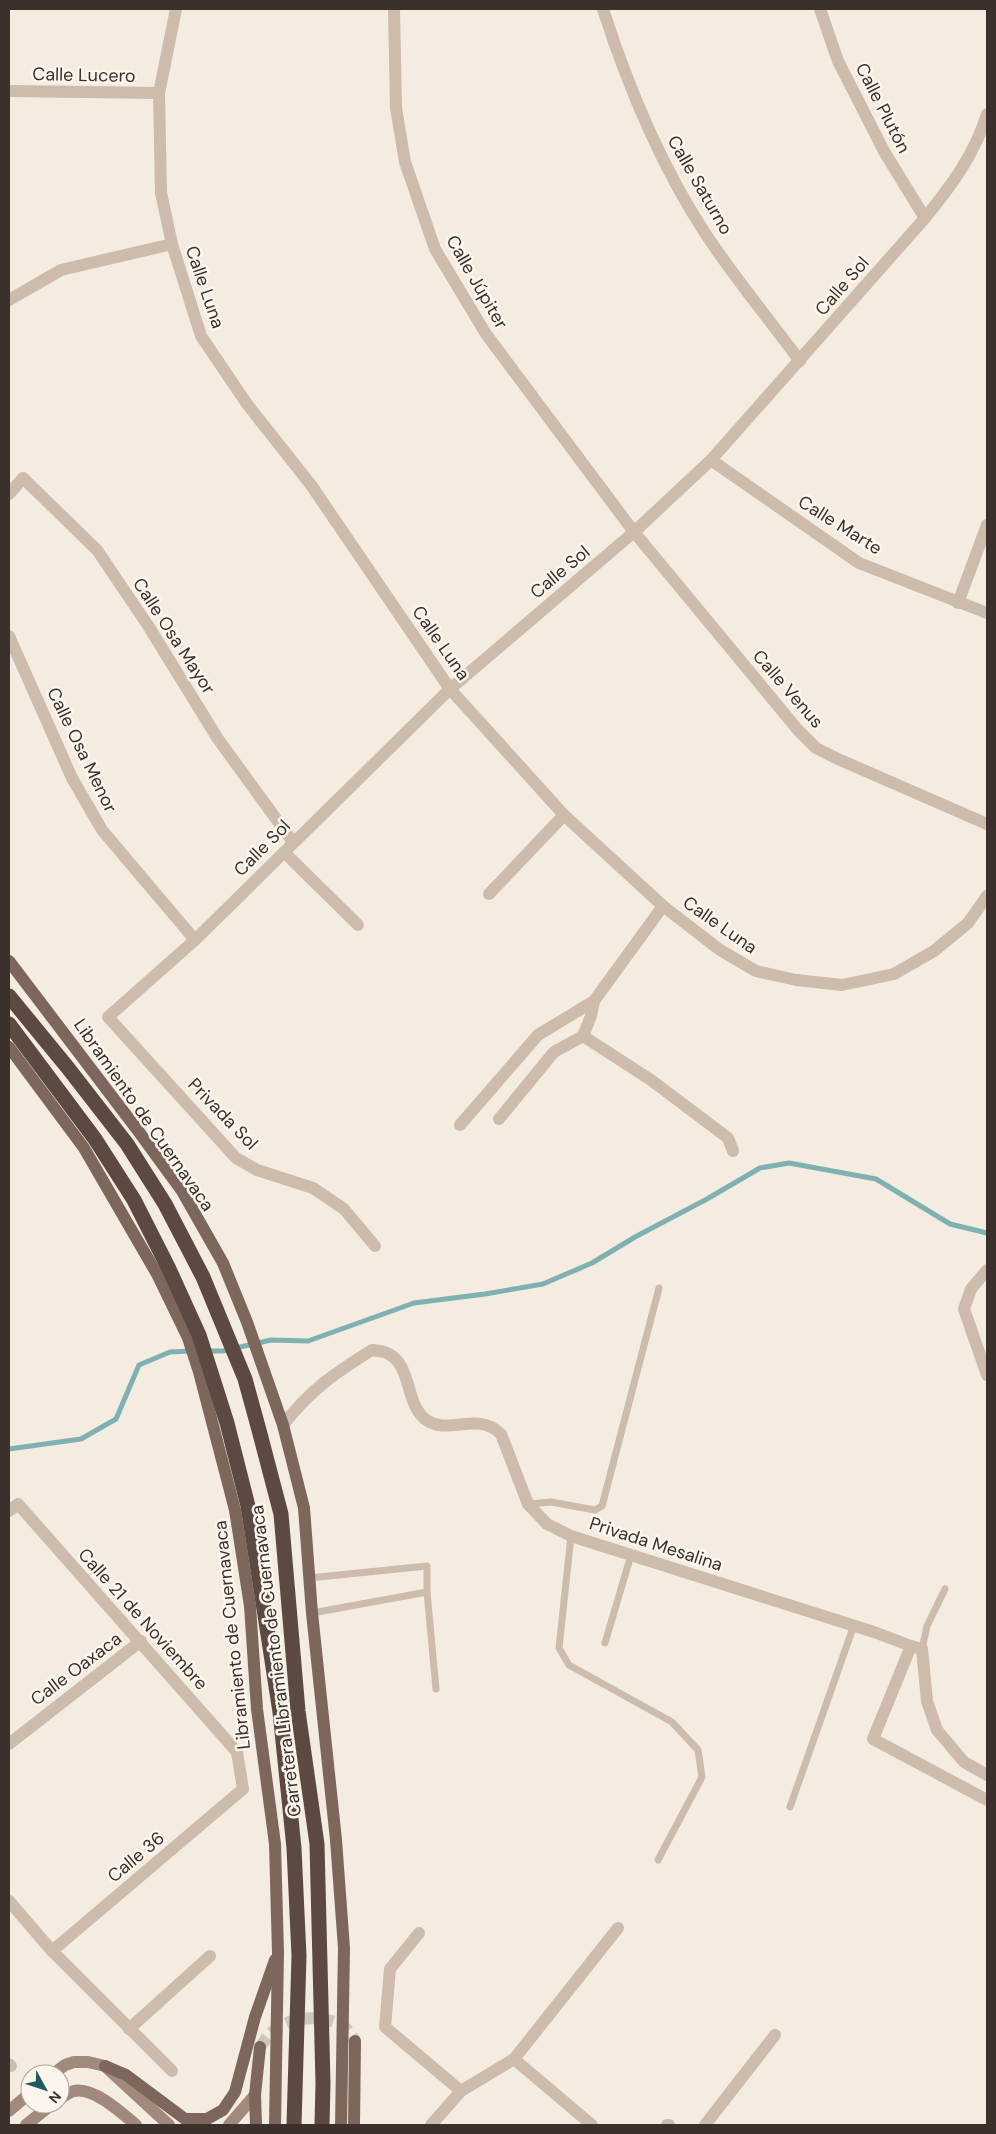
<svg xmlns="http://www.w3.org/2000/svg" width="996" height="2134" font-family="'DM Sans',sans-serif">
	<style>
		.lines { fill: none; stroke-linecap: round; stroke-linejoin: round }
		.stream { stroke: #7fb0b2; stroke-width: 5 }
		.primary-tunnel { stroke: #cfc6bd; stroke-width: 12; stroke-dasharray: 12 6; stroke-linecap: butt }
		.lane { stroke: #cdbbac; stroke-width: 7 }
		.street { stroke: #cdbbac; stroke-width: 12 }
		.secondary { stroke: #a18a7d; stroke-width: 12 }
		.primary { stroke: #7d675c; stroke-width: 12 }
		.highway { stroke: #5c4a42; stroke-width: 15 }
		.labels { text-anchor: middle; dominant-baseline: central; stroke-width: 5; stroke-linejoin: round; paint-order: stroke }
		.street-label { font-size: 18px; fill: #3b302b; stroke: #fbf5ee }
	</style>
	<rect width="100%" height="100%" fill="#f4ebe1"/>
	<g class="lines">
		<!-- stream -->
		<g class="stream">
			<path d="M207 1351H223L271 1340 308 1341 414 1303 485 1294 543 1284 592 1263 635 1237 707 1199 760 1168 789 1163 876 1179 950 1224 987 1233"/>
			<path d="M9 1449 81 1439 116 1419 139 1365 170 1352 191 1351"/>
		</g>
		<!-- primary-tunnel -->
		<path class="primary-tunnel" d="M260 2047C264 2042 267 2036 272 2032 289 2016 324 2014 343 2026 348 2029 352 2036 355 2041"/>
		<!-- lane -->
		<g class="lane">
			<path d="M529 1504 551 1502 595 1510 602 1506 659 1288"/>
			<path d="M571 1536 559 1648 569 1665 672 1722 698 1750 702 1777 658 1860"/>
			<path d="M309 1578 427 1566V1592L312 1613"/>
			<path d="M427 1592 436 1689"/>
			<path d="M605 1643 631 1555"/>
			<path d="M922 1649 927 1626 945 1589"/>
			<path d="M790 1807 854 1625"/>
		</g>
		<!-- street -->
		<g class="street">
			<path d="M176 9 159 93 161 193 172 244 201 336 247 404 311 485 450 689 564 815 663 906 720 950 756 971 796 980 842 985 894 974 934 951 968 923 987 896"/>
			<path d="M394 9 396 108 405 162 435 249 486 334 634 532 798 730 816 748 838 759 987 824"/>
			<path d="M603 9C628 87 660 164 705 233 734 277 768 318 800 361"/>
			<path d="M820 9 838 61 885 153 925 218"/>
			<path d="M9 91 159 93"/>
			<path d="M9 300 61 270 172 244"/>
			<path d="M711 460 859 563 987 613"/>
			<path d="M9 494 23 478 97 550 149 627 218 739 293 842"/>
			<path d="M958 603 987 525"/>
			<path d="M9 636 72 778 102 830 195 940"/>
			<path d="M284 852 358 925"/>
			<path d="M489 894 564 815"/>
			<path d="M594 1001 591 1016 583 1036 651 1080 728 1138 733 1151"/>
			<path d="M499 1119 554 1052 583 1036"/>
			<path d="M460 1125 538 1035 594 1001 663 906"/>
			<path d="M375 1246 344 1209 313 1188 257 1170 236 1158 108 1017 195 940 450 689 634 532 711 460 925 218C951 186 975 154 987 114"/>
			<path d="M987 1270 971 1289 964 1309 987 1375"/>
			<path d="M283 1425C310 1390 335 1373 372 1350 377 1351 383 1351 387 1353 412 1364 405 1403 425 1419 448 1437 476 1410 501 1434L528 1504 547 1524 571 1536 874 1632 911 1646 873 1739 987 1800"/>
			<path d="M9 1511 18 1504 237 1752 243 1789 52 1951"/>
			<path d="M911 1646 922 1649 927 1701 937 1730 964 1762 987 1775"/>
			<path d="M9 1744 141 1641"/>
			<path d="M9 1901 52 1951 172 2071"/>
			<path d="M419 1933 390 1969 385 2027 461 2091"/>
			<path d="M129 2029 210 1956"/>
			<path d="M514 2059 592 2125"/>
			<path d="M9 2064 11 2066"/>
			<path d="M431 2125 461 2091 514 2059 618 1928"/>
			<path d="M667 2125H669"/>
			<path d="M705 2125 775 2035"/>
		</g>
		<!-- secondary -->
		<g class="secondary">
			<path d="M53 2074 65 2065 74 2062H88L105 2066 169 2125"/>
			<path d="M60 2099C64 2096 70 2092 74 2091 94 2087 122 2113 136 2125"/>
			<path d="M9 2111 30 2093"/>
			<path d="M26 2125 52 2104"/>
			<path d="M229 2125 255 2095"/>
		</g>
		<!-- primary -->
		<g class="primary">
			<path d="M9 961 139 1132 182 1191 223 1263 247 1322 283 1425 304 1508 312 1613 336 1840 344 1948 341 2125"/>
			<path d="M9 1047 84 1148 157 1274 188 1338 199 1372 235 1510 250 1606 257 1709 275 1844 278 1953 275 2125"/>
			<path d="M105 2066 126 2075 185 2119H207L223 2110 235 2092 255 2017 275 1960"/>
			<path d="M256 2125 255 2095 260 2047"/>
			<path d="M354 2125 355 2041"/>
		</g>
		<!-- highway -->
		<g class="highway">
			<path d="M9 996 68 1068 127 1144 165 1204 203 1277 245 1379 259 1430 281 1514 298 1711 317 1844 323 2083 322 2125"/>
			<path d="M9 1024 95 1139 134 1200 169 1269 199 1335 227 1423 248 1506 280 1712 294 1848 299 1956 294 2125"/>
		</g>
	</g>
	<g class="labels">
		<!-- street labels -->
		<g class="street-label">
			<text transform="translate(84 75) rotate(1)">Calle Lucero</text>
			<text transform="translate(883 108) rotate(63)">Calle Plutón</text>
			<text transform="translate(700 185) rotate(60)">Calle Saturno</text>
			<text transform="translate(477 282) rotate(60)">Calle Júpiter</text>
			<text transform="translate(842 286) rotate(-49)">Calle Sol</text>
			<text transform="translate(205 287) rotate(71)">Calle Luna</text>
			<text transform="translate(840 525) rotate(32)">Calle Marte</text>
			<text transform="translate(560 572) rotate(-40)">Calle Sol</text>
			<text transform="translate(174 636) rotate(57)">Calle Osa Mayor</text>
			<text transform="translate(441 643) rotate(55)">Calle Luna</text>
			<text transform="translate(788 689) rotate(49)">Calle Venus</text>
			<text transform="translate(82 750) rotate(64)">Calle Osa Menor</text>
			<text transform="translate(262 848) rotate(-45)">Calle Sol</text>
			<text transform="translate(720 925) rotate(35)">Calle Luna</text>
			<text transform="translate(223 1114) rotate(46)">Privada Sol</text>
			<text transform="translate(144 1115) rotate(55)">Libramiento de Cuernavaca</text>
			<text transform="translate(656 1544) rotate(18)">Privada Mesalina</text>
			<text transform="translate(143 1619) rotate(48)">Calle 21 de Noviembre</text>
			<text transform="translate(232 1635) rotate(-96)">Libramiento de Cuernavaca</text>
			<text transform="translate(276 1661) rotate(-97)">Carretera Libramiento de Cuernavaca</text>
			<text transform="translate(76 1669) rotate(-37)">Calle Oaxaca</text>
			<text transform="translate(136 1857) rotate(-40)">Calle 36</text>
		</g>
	</g>
	<!-- border -->
	<rect width="996" height="2134" fill="none" stroke="#3b302b" stroke-width="20"/>
	<!-- north arrow -->
	<g transform="translate(45 2089) rotate(130)"><circle r="24" fill="#fbf5ee" stroke="#aea6a0"/>
	<path d="M0-4L9 19L0 12L-9 19Z" fill="#1f5a5e"/>
	<text y="-8" font-size="14" font-weight="bold" text-anchor="middle" fill="#3b302b">N</text>
	</g>
</svg>
